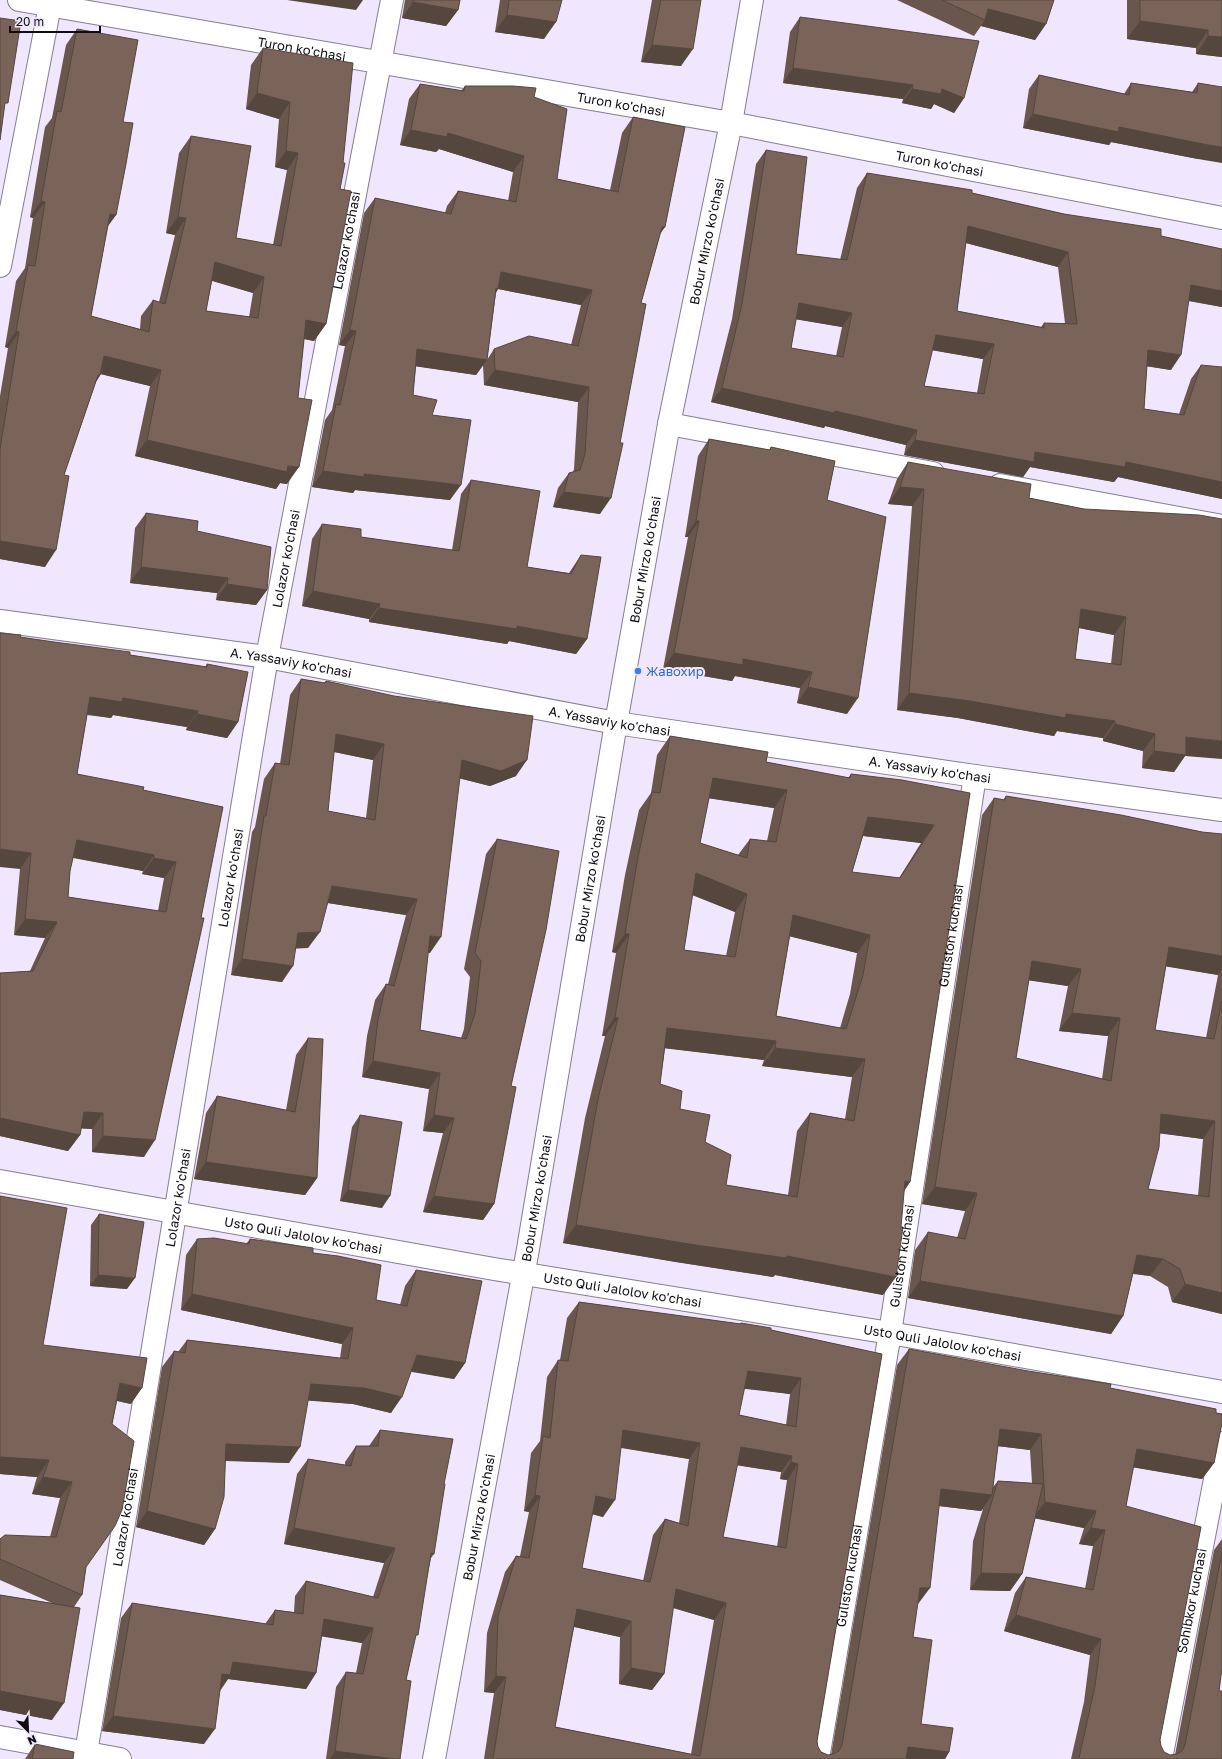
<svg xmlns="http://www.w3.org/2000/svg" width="1222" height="1759" font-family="'Golos Text',sans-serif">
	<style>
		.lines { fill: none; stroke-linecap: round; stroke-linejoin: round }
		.minor-casing { stroke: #857d91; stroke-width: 24 }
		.tertiary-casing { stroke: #857d91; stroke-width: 24 }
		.minor { stroke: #fff; stroke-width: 22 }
		.tertiary { stroke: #fff; stroke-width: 22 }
		.wall { fill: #69564d; fill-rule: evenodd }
		.shaded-wall { fill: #55463e }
		.building { fill: #7a6459; stroke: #55463e; fill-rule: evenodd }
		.shop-dot { fill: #3f7fe0; stroke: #f0e7fe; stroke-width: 1.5 }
		.labels { text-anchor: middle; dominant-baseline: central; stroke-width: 4; stroke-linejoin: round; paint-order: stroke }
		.street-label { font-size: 13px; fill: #0f0c13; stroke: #f0e7fe }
		.shop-label { font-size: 13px; fill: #366cbe; stroke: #f0e7fe; text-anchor: start }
	</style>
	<rect width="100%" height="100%" fill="#f0e7fe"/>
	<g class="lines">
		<defs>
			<g id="minor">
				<path id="s1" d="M19 0 731 123 1222 218"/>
				<path d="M0 266 51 0"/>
				<path d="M669 424 933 473"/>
				<path d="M1000 485 1222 526"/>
				<path id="s2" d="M0 621 267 657 616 723 975 776 1222 810"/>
				<path d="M0 1737 120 1759"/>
				<path id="s3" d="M85 1759 267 657 392 0"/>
				<path id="s4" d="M818 1759 890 1333 975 776"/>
				<path id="s5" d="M1161 1759 1222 1443"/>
			</g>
			<g id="tertiary">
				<path id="s6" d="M0 1181 494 1269 890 1333 1222 1392"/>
				<path id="s7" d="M434 1759 528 1249 616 723 669 424 731 123 752 0"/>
			</g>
		</defs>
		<!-- minor casing -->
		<use href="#minor" class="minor-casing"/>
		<!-- tertiary casing -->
		<use href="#tertiary" class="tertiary-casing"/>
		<!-- minor -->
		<use href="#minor" class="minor"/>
		<!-- tertiary -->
		<use href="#tertiary" class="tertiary"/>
	</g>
	<!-- wall -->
	<g class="wall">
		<path d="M405 0H460L458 10 446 26 402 18Z"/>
		<path d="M500 0H562L544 39 495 32Z"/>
		<path d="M652 0H701L681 66 641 62Z"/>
		<path d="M897 0H1054L1046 24 1035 40 981 26 974 36Z"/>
		<path d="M1127 0H1222V57L1196 54V48L1127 39Z"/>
		<path d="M800 17 964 98 954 113 934 104 931 109 902 103 903 99 783 83 790 32Z"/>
		<path d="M77 29 123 122 116 215 108 226 91 316 140 329 141 316 153 300 159 302 175 235 166 233 179 153 191 136 236 238 273 245 287 170 275 167 279 119 246 109 251 65 263 48 340 189 326 324 314 341 304 339 287 484 280 483 276 489 135 456 150 386 101 374 96 382 64 475 45 567 0 559V396L8 348 5 347 16 281 25 268 33 218 30 217 45 127 52 118 66 45ZM212 281 253 293 249 317 206 311Z"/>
		<path d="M1039 75 1124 94 1131 83 1192 92 1198 83V159L1111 142 1109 145 1023 128 1029 89Z"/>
		<path d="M420 84 461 91 465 86 534 97 557 179 610 190 622 133 633 117 660 235 641 303 600 514 553 507 558 488 569 473 573 472 574 469 578 402 484 385 483 365 476 375 416 366 413 395 432 415 450 500 355 490 353 493 312 487 325 420 332 410 345 346 339 345 364 213 375 198 445 213 447 206 458 191 508 201 513 172 439 149 436 152 400 145 409 99ZM498 289 581 305 571 345 494 349 487 360 496 293Z"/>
		<path d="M766 150 796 254 840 260 857 188 867 173 972 193 1161 236 1222 249V307L1188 301 1171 370 1147 366 1144 409 1179 414 1191 379 1201 365 1222 499 1118 477 1114 482 1030 467 1023 477 904 455 906 445 825 426 824 428 711 402 732 319 756 164ZM966 243 1058 267 1065 323H1044L1041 327 957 311ZM796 319 842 327 836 356 791 348ZM932 350 983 359 977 393 924 386Z"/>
		<path d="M709 439 769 450 771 447 827 500 847 714 797 703 800 688 735 676 732 681 663 669 688 537H685L698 456Z"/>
		<path d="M908 462 1029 498 1084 509 1185 756 1174 772 1142 768 1143 751 1103 741V738L1057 731 1054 736 958 718 897 710 912 506 888 504 897 479ZM1079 628 1114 635 1111 664 1075 659Z"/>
		<path d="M471 480 527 567 569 573 581 555 587 639 576 654 509 641 507 644 369 622V619L302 606 312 539 322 524 361 537 452 550 461 494Z"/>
		<path d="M146 513 197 531 267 590 256 605 216 600 217 593 130 583 135 528Z"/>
		<path d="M20 637 205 667 207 664 238 722 227 738 186 730 187 727 113 715 111 718 87 715 77 774 143 790 223 807 144 1157 92 1152V1129L81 1128 80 1135 68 1151 0 1136V973L30 971 45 938 14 935 20 869ZM73 858 143 871 142 874 164 878 158 911 68 897 70 871Z"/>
		<path d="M301 679 324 683 326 681 516 776 490 786 459 778 430 953H428L420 1030 461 1038 464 1029 470 977 464 969 486 854 497 839 511 1086 494 1204 483 1220 423 1212 443 1133 423 1131 429 1089 362 1077 367 1036 375 1000 386 984H388L406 915 328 903 308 948H296L282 982 231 975 252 832 255 827 264 779 275 763 280 764 290 695ZM334 752 373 760 366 818 328 811Z"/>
		<path d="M670 736 766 762 848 778 851 774 970 793 910 1182 904 1191 883 1295 775 1275 773 1277 676 1262 563 1243 585 1118 605 1036H602L616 953 612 952 625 875 639 810 651 793 657 755ZM709 798 774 808 767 841 750 839 738 855 700 843ZM863 836 921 843 899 878 852 872ZM692 895 735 912 726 956 684 950ZM790 936 857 953 850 994 840 1028 776 1016ZM665 1048 764 1060 762 1066 852 1077 845 1119 810 1113 797 1131 788 1195 726 1185 705 1142 660 1084Z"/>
		<path d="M1006 796 1202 832 1222 834V1314L1172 1302 1168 1287 1150 1276 1133 1274 1123 1316 1111 1334 908 1298 915 1250 928 1232 957 1238 965 1211 922 1204 982 815 994 798 1003 800ZM1166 966 1218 975 1206 1038 1155 1030ZM1029 980 1068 986 1059 1031 1108 1036 1102 1079 1016 1058ZM1160 1133 1203 1139 1198 1196 1148 1189Z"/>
		<path d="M308 1038 317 1178 305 1195 194 1179 206 1113 217 1096 286 1110 296 1055Z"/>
		<path d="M360 1115 382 1208 340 1201 352 1127Z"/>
		<path d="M0 1196 43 1345 131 1404 117 1401 112 1424 86 1568 82 1595 74 1607 52 1720 0 1710V1595L52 1603 0 1580V1539L50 1537 60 1498 32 1494 37 1477 0 1474Z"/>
		<path d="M99 1214 127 1289 90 1286 91 1225Z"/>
		<path d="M197 1239 246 1244 250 1239 313 1253 376 1300 400 1305 405 1286 416 1270 465 1363 454 1379 411 1371 391 1413 353 1404 308 1400 289 1463 225 1461 215 1529 204 1545 136 1527 162 1367 174 1351 178 1352 187 1340 340 1358 342 1344 181 1310 186 1255Z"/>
		<path d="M579 1302 740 1324 741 1323 771 1330 882 1354 817 1741 818 1747 821 1752 828 1755H831L897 1365 909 1349 1110 1388 1222 1414V1424L1221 1426 1214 1463 1202 1479 1133 1467 1126 1506 1161 1746 1164 1752 1170 1755H1175L1214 1550 1222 1539V1668L1219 1691 1222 1759H1071L1084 1702 1090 1655 1004 1631 1015 1593 1026 1577 1085 1589 1093 1546 1079 1544 1084 1528 1035 1518 1022 1574 1010 1591 970 1590 973 1541 983 1509 981 1511 939 1506 918 1604H917L913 1637 921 1724 949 1752 945 1759H484L494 1693 484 1692 487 1633 505 1572 516 1556H520L529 1512 524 1511 531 1453 540 1441 547 1377 558 1360H560L567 1318ZM744 1388 790 1394 786 1425 739 1415ZM998 1446 1030 1450 1032 1483 998 1481 993 1487ZM621 1448 689 1459 679 1523 665 1519 653 1535 643 1581 582 1568 592 1514 603 1517ZM737 1465 781 1472 780 1479 787 1480 777 1547 723 1537ZM673 1608 714 1620 691 1754 555 1727 574 1627 620 1637 619 1684 652 1690 664 1674Z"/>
		<path d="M380 1430 444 1484 434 1554 431 1558 406 1680 400 1759H326L336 1687 346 1672 356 1673 362 1643 322 1636 316 1673 306 1689 228 1679 220 1690 204 1744 102 1731 121 1618 132 1603 265 1624 275 1610 294 1612 295 1596 306 1581 373 1597 384 1563 284 1544 297 1474 308 1459 345 1465V1462L356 1446H369Z"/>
		<path d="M35 1744 73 1759H25Z"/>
	</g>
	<!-- shaded-wall -->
	<g class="shaded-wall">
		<path d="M287 0H363L356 10Z"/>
		<path d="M413 2 458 10 446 26 402 18Z"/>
		<path d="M988 9 1046 24 1035 40 981 26 985 20Z"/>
		<path d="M507 15 556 22 544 39 495 32Z"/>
		<path d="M1140 21 1208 30 1196 48 1127 39Z"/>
		<path d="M1208 36 1222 37V57L1196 54Z"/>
		<path d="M652 45 693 49 681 66 641 62Z"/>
		<path d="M793 68 913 85 903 99 783 83Z"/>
		<path d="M912 89H942L964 98 954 113 934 104 931 109 902 103Z"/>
		<path d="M257 93 290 102 279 119 246 109Z"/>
		<path d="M1033 114 1119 127 1222 147V163L1198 159 1111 142 1109 145 1023 128Z"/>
		<path d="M411 130 448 133 524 156 513 172 439 149 436 152 400 145Z"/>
		<path d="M286 151 298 153 287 170 275 167Z"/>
		<path d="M41 201 45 202 33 218 30 217Z"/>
		<path d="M110 214 116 215 104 231Z"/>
		<path d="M178 217 186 218 175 235 166 233Z"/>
		<path d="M968 226 1068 252 1058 267 958 241Z"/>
		<path d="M662 227H665L654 243Z"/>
		<path d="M215 262 264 277 253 293 204 278Z"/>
		<path d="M501 272 592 290 581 305 498 289 488 304Z"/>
		<path d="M1191 285 1222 291V307L1180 299Z"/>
		<path d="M799 303 852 313 842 327 788 318Z"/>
		<path d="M306 320 326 324 314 341 295 337Z"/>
		<path d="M350 330 356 331 345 346 339 345Z"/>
		<path d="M16 331 19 332 8 348 5 347Z"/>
		<path d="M936 335 994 344 983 359 925 349Z"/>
		<path d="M417 349 487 360 476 375 406 365Z"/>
		<path d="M1148 350 1181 355 1171 370 1138 365Z"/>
		<path d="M104 356 161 370 150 386 92 372Z"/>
		<path d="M495 370 589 387 578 402 484 385Z"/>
		<path d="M98 375H100L89 392Z"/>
		<path d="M722 388 835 411 917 430 906 445 825 426 824 428 711 402Z"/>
		<path d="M147 440 288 466 299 467 287 484 280 483 276 489 135 456Z"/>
		<path d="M915 440 1035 452 1126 462 1222 482V499L1118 477 1114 482 1030 467 1023 477 904 455Z"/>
		<path d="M323 471 364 474 461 485 450 500 355 490 353 493 312 487Z"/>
		<path d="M900 487 924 489 912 506 888 504Z"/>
		<path d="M564 492 611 498 600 514 553 507Z"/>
		<path d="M696 521H699L688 537H685Z"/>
		<path d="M0 541 56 550 45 567 0 559Z"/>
		<path d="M141 567 228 578 217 593 130 583Z"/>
		<path d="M227 584 267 590 256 605 216 600Z"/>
		<path d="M313 591 380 604 369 619 302 606Z"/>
		<path d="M379 608 517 626 587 639 576 654 509 641 507 644 369 622Z"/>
		<path d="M1081 609 1126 617 1114 635 1069 626Z"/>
		<path d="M674 653 743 659 812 672 800 688 735 676 732 681 663 669Z"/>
		<path d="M808 687 858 698 847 714 797 703Z"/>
		<path d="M909 693 1115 721 1103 738 1057 731 1054 736 958 718 897 710Z"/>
		<path d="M90 697 123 698 198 711 187 727 113 715 111 718 79 713Z"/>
		<path d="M197 714 238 722 227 738 186 730Z"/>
		<path d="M1115 724 1155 734 1143 751 1103 741Z"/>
		<path d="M336 734 384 744 373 760 325 750Z"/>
		<path d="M1186 737 1222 741V759L1185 756 1174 772 1142 768 1154 751Z"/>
		<path d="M462 760H527L516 776 490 786 450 776Z"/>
		<path d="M713 778 787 790 774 808 700 797Z"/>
		<path d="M868 817 934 825 921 843 856 835Z"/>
		<path d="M77 840 154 855 143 871 65 856Z"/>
		<path d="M0 849 31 853 20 869 0 867Z"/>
		<path d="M154 858 176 862 164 878 142 874Z"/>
		<path d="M696 873 747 894 735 912 683 891Z"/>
		<path d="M332 886 417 899 406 915 321 902Z"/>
		<path d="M793 915 870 935 857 953 780 934Z"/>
		<path d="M25 919 57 922 45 938 14 935Z"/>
		<path d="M320 932 308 948 287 949 298 933Z"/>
		<path d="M625 934H629L616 953 612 952Z"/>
		<path d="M430 936 441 937 430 953 419 952Z"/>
		<path d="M1169 947 1222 956V970L1218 975 1157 965Z"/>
		<path d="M242 959 293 966 282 982 231 975Z"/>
		<path d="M1032 961 1081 969 1068 986 1019 979Z"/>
		<path d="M1072 1013 1120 1018 1108 1036 1059 1031Z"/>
		<path d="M615 1017 618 1018 605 1036H602Z"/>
		<path d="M667 1028 776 1041 764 1060 654 1047Z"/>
		<path d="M775 1048 865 1059 852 1077 762 1066Z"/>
		<path d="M373 1061 440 1073 429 1089 362 1077Z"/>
		<path d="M84 1112 103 1113 92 1129 72 1128Z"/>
		<path d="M1161 1114 1215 1121 1203 1139 1149 1132Z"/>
		<path d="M434 1115 454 1118 443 1133 423 1131Z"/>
		<path d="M0 1118 80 1135 68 1151 0 1136Z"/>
		<path d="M103 1136 155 1140 144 1157 92 1152Z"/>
		<path d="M206 1162 317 1178 305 1195 194 1179Z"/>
		<path d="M905 1181 910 1182 898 1200Z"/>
		<path d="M935 1187 977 1193 965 1211 922 1204Z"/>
		<path d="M348 1190 390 1196 382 1208 340 1201Z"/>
		<path d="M434 1196 494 1204 483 1220 423 1212Z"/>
		<path d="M576 1225 787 1256 896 1277 883 1295 775 1275 773 1277 676 1262 563 1243Z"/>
		<path d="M1137 1255 1163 1259 1150 1276 1124 1272Z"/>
		<path d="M98 1275 135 1278 127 1289 90 1286Z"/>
		<path d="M920 1281 1123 1316 1111 1334 908 1298Z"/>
		<path d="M1185 1284 1222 1293V1314L1172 1302Z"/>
		<path d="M192 1294 353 1328 342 1344 181 1310Z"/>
		<path d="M417 1355 465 1363 454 1379 406 1371Z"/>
		<path d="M748 1371 801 1378 790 1394 737 1388Z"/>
		<path d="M120 1383 142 1388 131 1404 109 1399Z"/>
		<path d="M311 1384 364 1388 402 1397 391 1413 353 1404 300 1400Z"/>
		<path d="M1000 1429 1041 1434 1030 1450 988 1445Z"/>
		<path d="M623 1430 700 1443 689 1459 612 1446Z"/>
		<path d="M226 1444 300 1447 289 1463 214 1460Z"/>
		<path d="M741 1447 792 1456 781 1472 729 1464Z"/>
		<path d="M1137 1449 1214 1463 1202 1479 1125 1466Z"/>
		<path d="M0 1457 49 1460 37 1477 0 1474Z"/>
		<path d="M791 1462 798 1464 787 1480 780 1479Z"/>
		<path d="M43 1477 72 1482 60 1498 32 1494Z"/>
		<path d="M941 1489 992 1495 981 1511 930 1505Z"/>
		<path d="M535 1495 540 1496 529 1512 524 1511Z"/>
		<path d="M596 1496 615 1500 603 1517 584 1512Z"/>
		<path d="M1045 1502 1096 1511 1084 1528 1033 1518Z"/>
		<path d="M147 1511 215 1529 204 1545 136 1527Z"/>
		<path d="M294 1528 395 1548 384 1563 284 1544Z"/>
		<path d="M1091 1528 1105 1530 1093 1546 1079 1544Z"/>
		<path d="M981 1573 1022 1574 1010 1591 970 1590Z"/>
		<path d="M920 1588H930L918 1604H908Z"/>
		<path d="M676 1589 726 1603 714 1620 664 1605Z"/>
		<path d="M577 1609 631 1621 620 1637 566 1625Z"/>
		<path d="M1016 1615 1101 1639 1090 1655 1004 1631Z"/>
		<path d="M324 1619 373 1628 362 1643 313 1635Z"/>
		<path d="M233 1662 316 1673 306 1689 228 1679 220 1691 222 1674Z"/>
		<path d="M631 1668 664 1674 652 1690 619 1684Z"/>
		<path d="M496 1676 506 1677 494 1693 484 1692Z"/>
		<path d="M0 1691 64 1703 52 1720 0 1710Z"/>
		<path d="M113 1716 215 1729 204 1744 102 1731Z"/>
		<path d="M908 1747 949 1752 945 1759H900Z"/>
		<path d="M335 1751 394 1759H330Z"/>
	</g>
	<!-- building -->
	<g class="building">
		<path d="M414 0H460L458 10 413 2Z"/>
		<path d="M509 0H562L556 22 507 15Z"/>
		<path d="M661 0H701L693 49 652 45Z"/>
		<path d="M942 0H1054L1046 24 988 9 985 20Z"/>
		<path d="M1140 0H1222V37L1208 36V30L1140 21Z"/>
		<path d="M800 17 979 41 964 98 942 89 941 94 912 89 913 85 793 68Z"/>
		<path d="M0 18 21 21 8 103H5L0 140Z"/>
		<path d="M77 29 138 40 123 122 133 123 126 164 116 215 110 214 91 316 149 332 153 300 165 304 186 218 178 217 191 136 251 146 236 238 281 246 298 153 286 151 290 102 257 93 263 48 353 63 343 163H345L340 189 351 191 326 324 306 320 298 398 312 400 299 467 288 466 287 472 147 440 161 370 104 356 100 375H98L64 475 69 476 56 550 0 541V449L19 332 16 331 28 265 35 266 45 202 41 201 57 111 61 112ZM215 262 264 277 258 318 206 311Z"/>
		<path d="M1039 75 1129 95 1131 83 1197 93 1198 83 1222 87V147L1208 145 1119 127 1118 132 1033 114Z"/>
		<path d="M420 84 464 91 465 86H513L536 88 534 97 567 109 557 179 618 192 633 117 685 127 665 227H662L641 303 646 304 620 443H623L611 498 564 492 569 473 580 470 585 454 589 387 495 370 494 349 529 336 578 346 592 290 501 272 498 289 496 288 487 360 417 349 413 395 437 400 432 415 471 420 461 485 364 474V477L323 471 336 404 340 405 356 331 350 330 375 198 451 214 458 191 516 202 524 156 448 133 447 137 411 130Z"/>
		<path d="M766 150 807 157 796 254 847 260 867 173 972 190V193L1064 214 1161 229V236L1222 249V291L1191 285 1181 355 1148 350 1144 409 1184 415 1201 365 1222 367V482L1126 462 1125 467 1035 452 1034 462 915 440 917 430 835 411 834 413 722 388 742 304ZM968 226 1068 252 1077 324 1044 323V328L957 311ZM799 303 852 313 843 357 791 348ZM936 335 994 344 984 394 924 386Z"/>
		<path d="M709 439 770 450 771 447 835 461 827 500 886 517 858 698 808 687 812 672 743 659V665L674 653 699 521H696Z"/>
		<path d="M908 462 1031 484 1029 498 1084 509 1199 515 1222 519V741L1186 737V755L1154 751 1155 734 1115 724V721L1066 714V718L970 701 909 693 924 489 900 487ZM1081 609 1126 617 1121 665 1075 659Z"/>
		<path d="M471 480 540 491 527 567 571 574 581 555 601 557 587 639 517 626V629L379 608 380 604 313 591 322 524 361 529V537L459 551Z"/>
		<path d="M146 513 198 521 197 531 271 547 267 590 227 584 228 578 141 567Z"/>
		<path d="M0 633 21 635 20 637 54 642 130 652V655L207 667V664L248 672 238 722 197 714 198 711 123 698 122 702 90 697 77 774 144 787 143 790 223 807 201 918H204L155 1140 103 1136V1113L84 1112 80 1135 0 1118V973L33 971 57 922 25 919 31 853 0 849ZM77 840 154 855V858L176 862 166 912 68 897 70 871Z"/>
		<path d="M301 679 325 683 326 681 394 696 533 716 527 760 501 771 462 760 441 937 430 936 420 1030 466 1039 475 1014 481 961 475 953 497 839 559 851 546 930 511 1086 516 1087 494 1204 434 1196 454 1118 434 1115 440 1073 373 1061 378 1020 386 984 394 986 417 899 332 886 320 932 298 933 293 966 242 959 264 816H266L275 763 289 765ZM336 734 384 744 375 820 328 811Z"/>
		<path d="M670 736 768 752 766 762 850 778 851 774 902 780 970 793 910 1182 905 1181 901 1227H903L896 1277 787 1256 786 1258 689 1244 576 1225 598 1099 618 1018 615 1017 629 934H625L638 857 652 792 660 793ZM713 778 787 790 776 842 750 839 747 858 700 843ZM868 817 934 825 900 878 852 872ZM696 873 747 894 735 957 684 950ZM793 915 870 935 863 975 846 1029 776 1016ZM667 1028 776 1041 775 1048 865 1059 854 1121 810 1113 797 1197 726 1185 731 1155 705 1142 710 1115 680 1109 682 1091 660 1084Z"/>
		<path d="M1006 796 1121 815 1202 832 1222 834V956L1169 947 1155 1030 1214 1039 1222 1001V1293L1185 1284 1180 1269 1163 1259 1137 1255 1123 1316 920 1281 928 1232 965 1239 977 1193 935 1187 994 798 1005 800ZM1032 961 1081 969 1072 1013 1120 1018 1111 1081 1016 1058ZM1161 1114 1215 1121 1209 1197 1148 1189 1159 1147Z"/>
		<path d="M308 1038 323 1039 317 1178 206 1162 217 1096 295 1112Z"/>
		<path d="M360 1115 402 1122 390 1196 348 1190Z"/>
		<path d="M0 1196 67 1208 43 1345 147 1358 142 1388 120 1383 112 1424 134 1441 122 1510 115 1526 86 1567 82 1595 0 1559V1539L5 1535 56 1537 72 1482 43 1477 49 1460 0 1457Z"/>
		<path d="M99 1214 144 1222 135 1278 98 1275Z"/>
		<path d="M214 1238 249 1244 250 1239 313 1248V1253L338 1256 381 1265 376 1300 407 1306 416 1270 482 1281 465 1363 417 1355 402 1397 364 1388 311 1384 300 1447 226 1444 224 1497 215 1529 147 1511 174 1351 185 1353 187 1340 348 1359 353 1328 192 1294 197 1239Z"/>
		<path d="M579 1302 741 1324V1323L771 1328V1330L882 1354 817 1741 818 1747 821 1752 828 1755 833 1754 839 1751 842 1745 909 1349 1028 1371 1111 1384 1110 1388 1216 1409V1413L1222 1414V1423L1214 1463 1137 1449 1126 1506 1201 1527 1160 1740 1161 1746 1164 1752 1170 1755 1177 1754 1182 1751 1185 1745 1222 1552V1668L1219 1691H1222V1759H1076L1079 1758 1095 1686 1101 1639 1016 1615 1026 1577 1093 1590 1105 1530 1091 1528 1096 1511 1045 1502 1041 1434 1000 1429 992 1495 941 1489 930 1588H920L913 1637 932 1640 921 1724 953 1728 949 1752 908 1747 906 1759H493L506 1677 496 1676 498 1616 516 1556 529 1558 540 1496 535 1495 543 1436 550 1438 558 1360 568 1361ZM748 1371 801 1378 796 1427 739 1415ZM623 1430 700 1443 688 1526 665 1519 650 1582 582 1568 596 1496 615 1500ZM741 1447 792 1456 791 1462 798 1464 786 1548 723 1537ZM676 1589 726 1603 700 1756 555 1727 577 1609 631 1621V1668L664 1674Z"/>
		<path d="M380 1430 453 1439 444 1484H445L434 1554 431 1553 418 1635H416L406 1680 411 1681 400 1759H394L335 1751 346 1672 363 1674 373 1628 324 1619 316 1673 233 1662 230 1675 222 1674 215 1729 113 1716 132 1603 273 1625 275 1610 303 1614 306 1581 378 1598 395 1548 294 1528 308 1459 351 1466 356 1446H378Z"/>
		<path d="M998 1481 1043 1484 1022 1574 981 1573 985 1524Z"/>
		<path d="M0 1595 80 1608 64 1703 0 1691Z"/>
		<path d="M35 1744 74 1752 73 1759H32Z"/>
	</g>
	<!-- markers -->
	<circle class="shop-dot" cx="638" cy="671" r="4"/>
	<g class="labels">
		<!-- street labels -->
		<g class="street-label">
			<text stroke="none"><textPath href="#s1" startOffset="287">Turon ko'chasi</textPath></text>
			<text stroke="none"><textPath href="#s1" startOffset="611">Turon ko'chasi</textPath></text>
			<text stroke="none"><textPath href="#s1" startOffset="935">Turon ko'chasi</textPath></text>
			<text stroke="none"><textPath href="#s3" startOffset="1541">Lolazor ko'chasi</textPath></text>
			<text stroke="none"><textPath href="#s7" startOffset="1542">Bobur Mirzo ko'chasi</textPath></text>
			<text stroke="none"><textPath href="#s3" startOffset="1217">Lolazor ko'chasi</textPath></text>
			<text stroke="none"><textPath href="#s7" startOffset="1218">Bobur Mirzo ko'chasi</textPath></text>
			<text stroke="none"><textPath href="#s2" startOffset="294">A. Yassaviy ko'chasi</textPath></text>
			<text stroke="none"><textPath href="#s2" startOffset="618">A. Yassaviy ko'chasi</textPath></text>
			<text stroke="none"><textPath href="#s2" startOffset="942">A. Yassaviy ko'chasi</textPath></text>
			<text stroke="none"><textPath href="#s3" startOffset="893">Lolazor ko'chasi</textPath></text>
			<text stroke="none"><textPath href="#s7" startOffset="894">Bobur Mirzo ko'chasi</textPath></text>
			<text stroke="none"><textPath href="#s4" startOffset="834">Guliston kuchasi</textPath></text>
			<text stroke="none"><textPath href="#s3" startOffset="569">Lolazor ko'chasi</textPath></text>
			<text stroke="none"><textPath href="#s7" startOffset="570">Bobur Mirzo ko'chasi</textPath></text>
			<text stroke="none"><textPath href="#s6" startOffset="308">Usto Quli Jalolov ko'chasi</textPath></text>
			<text stroke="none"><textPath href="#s4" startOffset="510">Guliston kuchasi</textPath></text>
			<text stroke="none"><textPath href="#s6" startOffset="632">Usto Quli Jalolov ko'chasi</textPath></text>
			<text stroke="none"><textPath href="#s6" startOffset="956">Usto Quli Jalolov ko'chasi</textPath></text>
			<text stroke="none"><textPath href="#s3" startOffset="245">Lolazor ko'chasi</textPath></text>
			<text stroke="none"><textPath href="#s7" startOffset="246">Bobur Mirzo ko'chasi</textPath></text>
			<text stroke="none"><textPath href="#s4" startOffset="186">Guliston kuchasi</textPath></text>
			<text stroke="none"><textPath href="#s5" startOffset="161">Sohibkor kuchasi</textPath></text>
		</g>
		<!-- shop labels -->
		<g class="shop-label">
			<text x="646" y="671">Жавохир</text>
		</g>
	</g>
	<!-- north arrow -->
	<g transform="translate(28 1731) rotate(156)" stroke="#f0e7fe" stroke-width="3" paint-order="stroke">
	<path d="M0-3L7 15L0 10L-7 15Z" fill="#0f0c13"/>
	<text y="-6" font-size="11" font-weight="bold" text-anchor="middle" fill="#0f0c13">N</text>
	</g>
	<!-- scale -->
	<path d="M10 26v6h90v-6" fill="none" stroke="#0f0c13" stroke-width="2"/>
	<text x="16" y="26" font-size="12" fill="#0f0c13" stroke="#f0e7fe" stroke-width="3" paint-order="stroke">20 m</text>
</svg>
